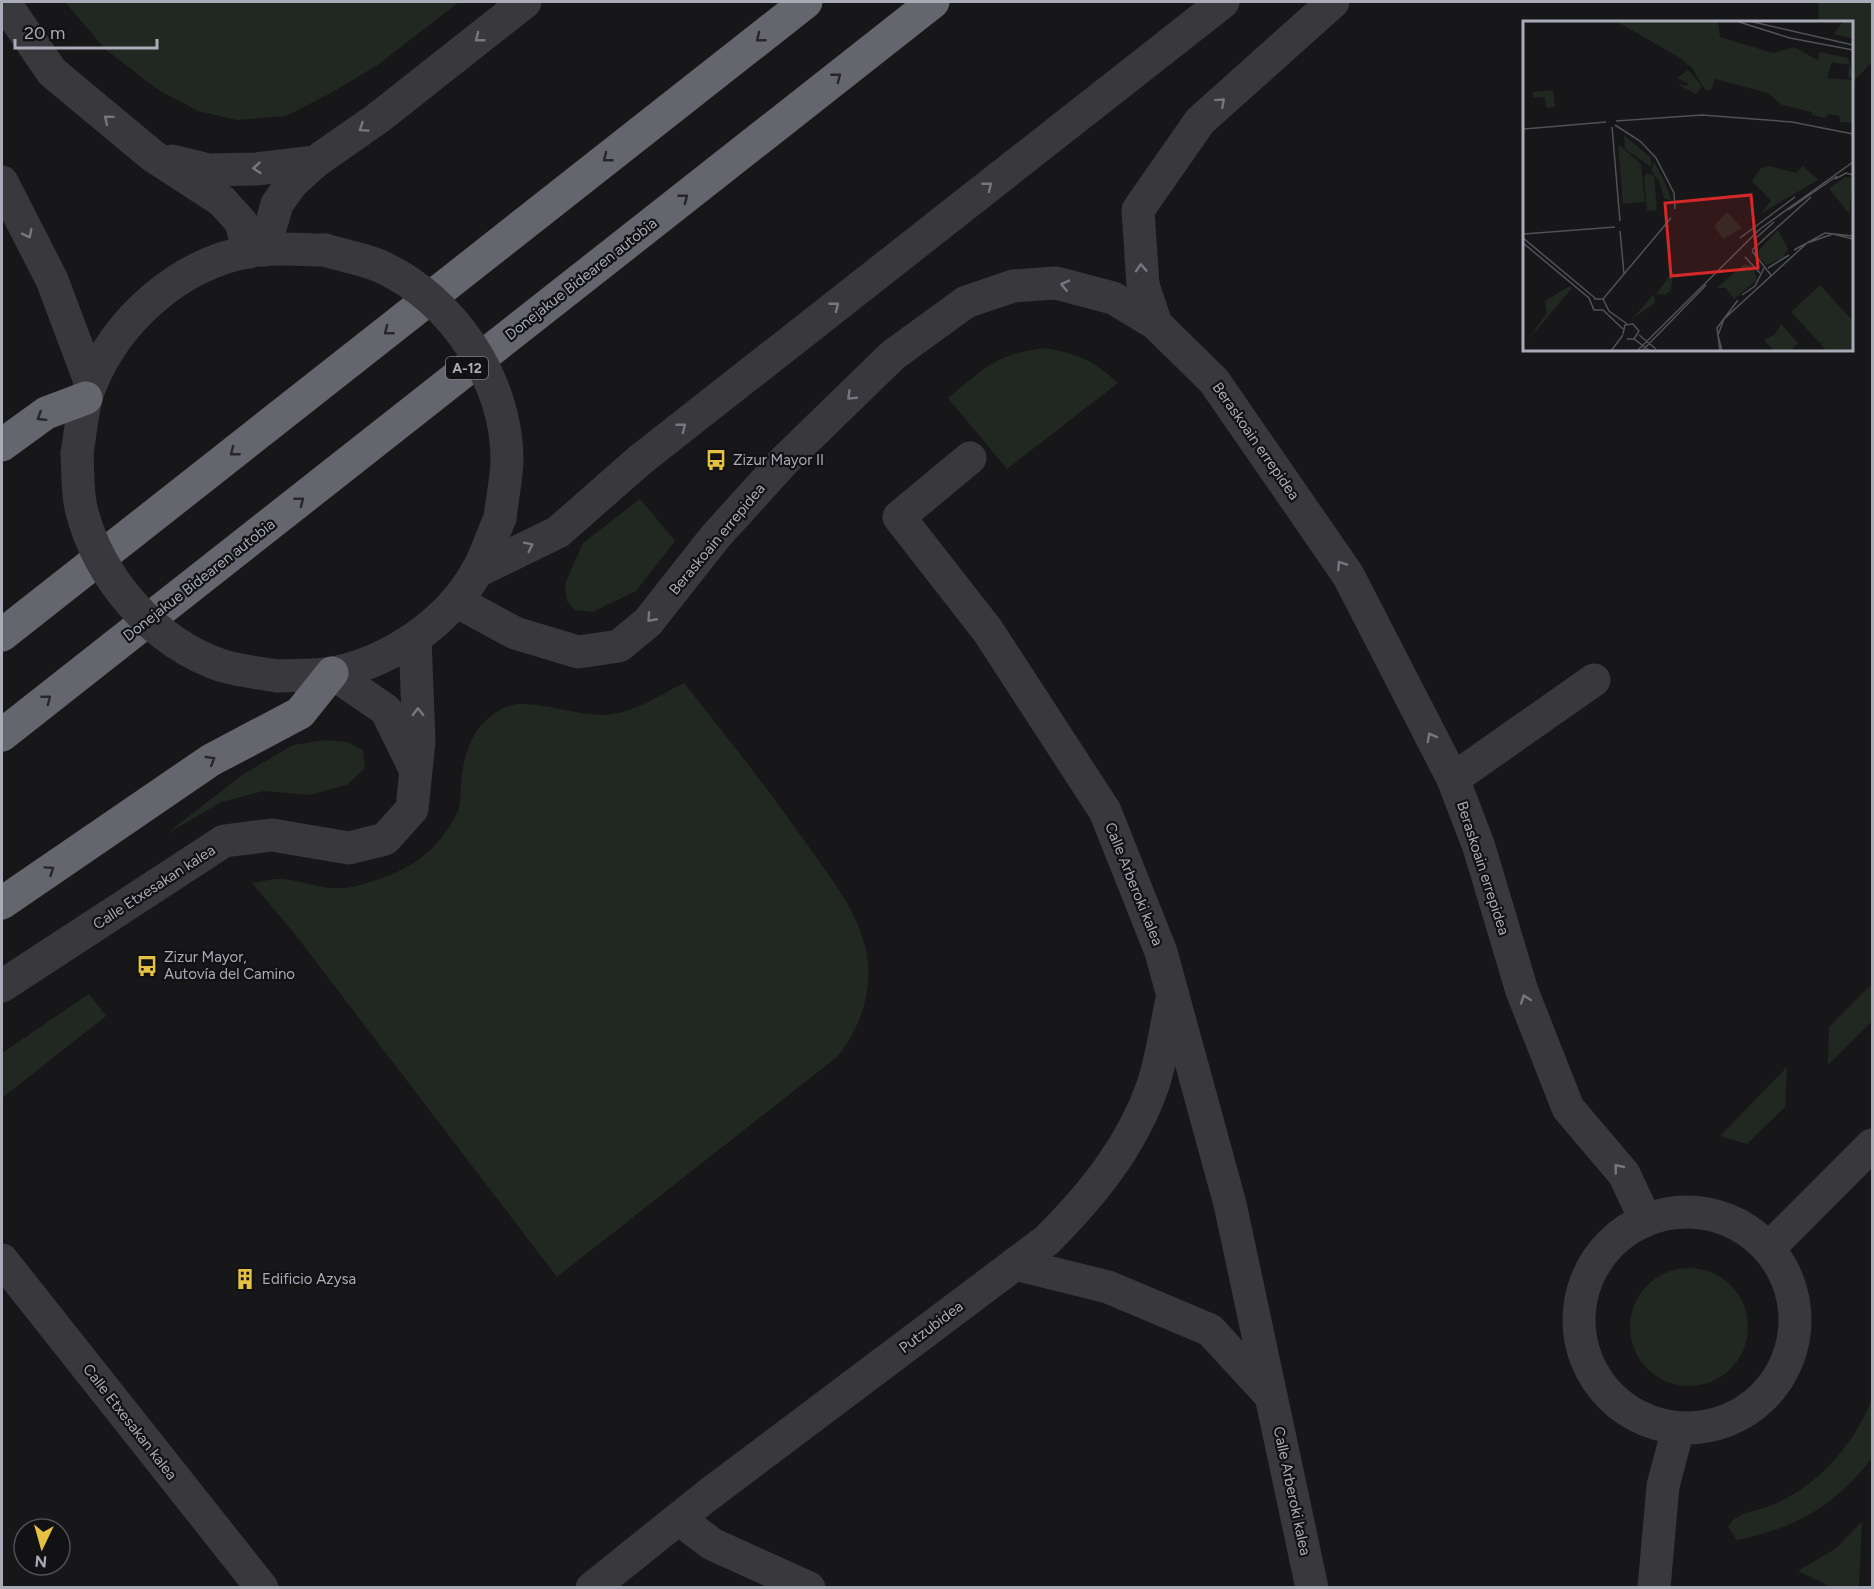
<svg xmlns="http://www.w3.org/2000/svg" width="1874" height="1589" font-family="Figtree,sans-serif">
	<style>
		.green { fill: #212822 }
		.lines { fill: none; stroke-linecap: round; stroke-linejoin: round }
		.minor { stroke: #38383d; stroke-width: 33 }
		.highway { stroke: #64656d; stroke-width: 33 }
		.minor-bridge { stroke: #38383d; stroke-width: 33 }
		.oneway { stroke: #767880 }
		.oneway2 { stroke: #26262a }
		.labels { text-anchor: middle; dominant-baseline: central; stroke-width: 4.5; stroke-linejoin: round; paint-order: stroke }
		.shield { fill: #121113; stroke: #7c7e86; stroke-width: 1.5 }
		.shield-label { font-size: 14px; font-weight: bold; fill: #a9acb7 }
		.street-label { font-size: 15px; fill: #a9acb7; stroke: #121113 }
		.poi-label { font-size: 15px; fill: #a9acb7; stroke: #121113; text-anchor: start }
		.inset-road { fill: none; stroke: #515258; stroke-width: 1.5 }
		.view { fill: #d62828; fill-opacity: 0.15; stroke: #d62828; stroke-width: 3 }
		.inset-edge { fill: none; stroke: #a9acb7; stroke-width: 3 }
	</style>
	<rect width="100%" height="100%" fill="#171618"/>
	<!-- green -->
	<g class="green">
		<path d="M65 2H459L379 64 331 93 286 116 237 120 198 111 157 89 105 49Z"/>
		<path d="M1818 2H1872V62L1852 83V22H1819Z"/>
		<path d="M1045 348C1078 354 1093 360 1118 383L1007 469 948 398C985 368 995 354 1045 348Z"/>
		<path d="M640 499 675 541 636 591 592 612 575 610 567 601 565 584 583 543Z"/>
		<path d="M684 683C727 737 769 790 809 847 830 877 856 909 865 946 875 985 862 1027 837 1057L557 1277 294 933 252 883C262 882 274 878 284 879 309 882 330 893 356 886 402 874 436 857 458 811 461 804 460 793 461 784 464 751 473 722 506 707 527 697 577 716 604 715 634 713 658 696 684 683Z"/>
		<path d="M325 740 347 742 363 750 365 768 347 785 309 795 264 791 221 802 165 835 242 775 293 745Z"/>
		<path d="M1872 984V1021L1828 1065 1829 1027Z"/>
		<path d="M89 994 106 1016 2 1098V1053Z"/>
		<path d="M1787 1067 1785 1107 1747 1144 1720 1136Z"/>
		<circle cx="1689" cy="1327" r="59"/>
		<path d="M1872 1399V1458C1835 1506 1796 1528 1737 1540L1728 1527 1732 1521C1743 1511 1762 1510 1775 1504 1820 1484 1854 1444 1872 1399Z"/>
		<path d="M1862 1522 1859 1587H1831L1798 1571 1835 1549Z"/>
	</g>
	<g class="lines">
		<!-- minor -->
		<g class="minor">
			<path d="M4 2 52 72 153 156 222 201 241 222 249 252"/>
			<path d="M172 161 209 170 256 169 315 162"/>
			<path d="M2 182 52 280 91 384"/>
			<path d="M264 250 277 204 292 183 315 162 378 118 525 2"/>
			<path d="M1156 324 1143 285 1138 210 1200 121 1333 2"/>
			<path d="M77 453C81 431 82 406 90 386 117 319 180 263 252 251 275 247 301 250 325 250"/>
			<path d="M970 458 899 517 988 631 1105 811 1161 952 1230 1204 1312 1588"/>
			<path d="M476 572 558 532 640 460 1223 2"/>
			<path d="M456 601 515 633 578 652 619 646 648 622 715 537 783 462 893 355 966 302 1013 286 1056 283 1113 298 1156 324 1214 381 1348 575 1453 779 1479 847 1522 991 1568 1108 1624 1174 1645 1219"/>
			<path d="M332 673 386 710 415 769"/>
			<path d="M277 676C295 675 315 676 333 673 390 662 447 623 476 573 486 556 492 536 500 518"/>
			<path d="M1453 779 1594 680"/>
			<path d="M2 986 224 841 272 835 349 848 385 839 412 809 419 741 415 638"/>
			<circle cx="1687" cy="1320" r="108"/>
			<path d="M1769 1248 1872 1145"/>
			<path d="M2 1260 262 1588"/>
			<path d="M1015 1264 1108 1287 1210 1330 1269 1394"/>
			<path d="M679 1519 712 1544 809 1588"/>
			<path d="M592 1588 708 1495 1047 1240C1092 1195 1132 1146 1153 1085 1162 1058 1166 1027 1172 999"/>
			<path d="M1654 1588 1663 1486 1678 1429"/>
		</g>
		<!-- highway -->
		<g class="highway">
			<path d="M2 445 46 413 86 398"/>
			<path d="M2 635 806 2"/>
			<path d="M2 735 933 2"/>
			<path d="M2 903 211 760 300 713 332 673"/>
		</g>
		<!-- minor-bridge -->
		<g class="minor-bridge">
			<path d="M325 250C343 256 365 259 382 267 453 300 506 380 507 458 507 478 502 498 500 518"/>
			<path d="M77 453C78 470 77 490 81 508 98 578 154 643 223 666 240 671 260 673 277 676"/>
		</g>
	</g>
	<!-- one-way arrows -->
	<defs><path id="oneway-chevron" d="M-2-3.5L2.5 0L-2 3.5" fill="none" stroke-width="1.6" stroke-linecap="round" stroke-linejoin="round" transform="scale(1.5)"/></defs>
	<g class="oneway">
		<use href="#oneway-chevron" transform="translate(479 38) rotate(142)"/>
		<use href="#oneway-chevron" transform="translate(1221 102) rotate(-42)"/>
		<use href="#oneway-chevron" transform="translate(108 119) rotate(-140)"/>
		<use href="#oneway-chevron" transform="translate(363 128) rotate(146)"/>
		<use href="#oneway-chevron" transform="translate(257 168) rotate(176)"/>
		<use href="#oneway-chevron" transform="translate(988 186) rotate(-38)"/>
		<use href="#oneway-chevron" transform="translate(28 234) rotate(63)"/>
		<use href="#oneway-chevron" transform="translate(1141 268) rotate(-94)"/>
		<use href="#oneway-chevron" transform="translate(1065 285) rotate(-167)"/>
		<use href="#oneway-chevron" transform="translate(835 306) rotate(-38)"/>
		<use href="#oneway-chevron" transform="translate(851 396) rotate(136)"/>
		<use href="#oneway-chevron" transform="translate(682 427) rotate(-38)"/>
		<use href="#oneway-chevron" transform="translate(529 546) rotate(-26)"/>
		<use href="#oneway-chevron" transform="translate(1341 565) rotate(-123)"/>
		<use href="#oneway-chevron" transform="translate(651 618) rotate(132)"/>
		<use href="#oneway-chevron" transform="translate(418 712) rotate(-91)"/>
		<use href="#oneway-chevron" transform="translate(1431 737) rotate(-118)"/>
		<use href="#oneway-chevron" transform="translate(1525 999) rotate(-110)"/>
		<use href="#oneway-chevron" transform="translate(1618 1168) rotate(-129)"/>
	</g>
	<g class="oneway2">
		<use href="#oneway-chevron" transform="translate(760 38) rotate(142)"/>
		<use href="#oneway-chevron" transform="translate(837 77) rotate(-38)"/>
		<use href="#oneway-chevron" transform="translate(607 158) rotate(142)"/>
		<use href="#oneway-chevron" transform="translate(684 198) rotate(-38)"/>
		<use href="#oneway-chevron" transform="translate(388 331) rotate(142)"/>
		<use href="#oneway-chevron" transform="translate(41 417) rotate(148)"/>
		<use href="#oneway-chevron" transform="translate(234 452) rotate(142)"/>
		<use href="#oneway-chevron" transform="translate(300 501) rotate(-38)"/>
		<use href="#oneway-chevron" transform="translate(47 699) rotate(-38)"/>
		<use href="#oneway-chevron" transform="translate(211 760) rotate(-31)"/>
		<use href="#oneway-chevron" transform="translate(50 870) rotate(-34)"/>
	</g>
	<!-- icons -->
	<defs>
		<symbol id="bus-bare" viewBox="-9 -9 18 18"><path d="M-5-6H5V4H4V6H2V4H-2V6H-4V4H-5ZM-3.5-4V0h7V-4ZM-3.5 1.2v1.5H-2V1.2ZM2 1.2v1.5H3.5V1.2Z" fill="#e4c043" stroke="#121113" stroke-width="2.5" paint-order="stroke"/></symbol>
		<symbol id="building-bare" viewBox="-9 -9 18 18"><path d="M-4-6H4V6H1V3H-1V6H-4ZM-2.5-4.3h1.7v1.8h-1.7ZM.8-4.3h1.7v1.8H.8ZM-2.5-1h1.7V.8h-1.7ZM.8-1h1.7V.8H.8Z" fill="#e4c043" stroke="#121113" stroke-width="2.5" paint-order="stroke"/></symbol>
	</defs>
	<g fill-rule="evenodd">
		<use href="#bus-bare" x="701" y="445" width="30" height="30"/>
		<use href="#bus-bare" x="132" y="951" width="30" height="30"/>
		<use href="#building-bare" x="230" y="1264" width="30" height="30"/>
	</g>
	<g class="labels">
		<!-- shield labels -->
		<rect class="shield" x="446" y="357" width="42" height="22" rx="4.5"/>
		<g class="shield-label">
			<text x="467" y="368">A-12</text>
		</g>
		<!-- street labels -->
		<g class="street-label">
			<text transform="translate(581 279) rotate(-38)">Donejakue Bidearen autobia</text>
			<text transform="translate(1256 441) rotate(55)">Beraskoain errepidea</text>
			<text transform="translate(717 539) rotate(-50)">Beraskoain errepidea</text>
			<text transform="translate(199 580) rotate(-38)">Donejakue Bidearen autobia</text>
			<text transform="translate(1483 868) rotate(72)">Beraskoain errepidea</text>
			<text transform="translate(1134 884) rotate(68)">Calle Arberoki kalea</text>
			<text transform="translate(154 887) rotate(-33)">Calle Etxesakan kalea</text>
			<text transform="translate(931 1327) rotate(-37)">Putzubidea</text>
			<text transform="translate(130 1422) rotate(52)">Calle Etxesakan kalea</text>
			<text transform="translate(1292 1491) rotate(78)">Calle Arberoki kalea</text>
		</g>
		<!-- poi labels -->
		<g class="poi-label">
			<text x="733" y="460">Zizur Mayor II</text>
			<text x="164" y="957">Zizur Mayor,<tspan x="164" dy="17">Autovía del Camino</tspan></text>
			<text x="262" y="1279">Edificio Azysa</text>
		</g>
	</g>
	<!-- overview -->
	<g transform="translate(1523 21)">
		<rect width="330" height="330" fill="#171618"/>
		<path d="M93 0H195L197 16 250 32 271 26 295 39 297 31 325 37 330 56H325L326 44 309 41 304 57 330 59V102L317 101 316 95 306 93 302 97 289 94V91L259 84 245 72 192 58 188 69 183 70 169 47 157 37ZM320 0H330V18L311 13ZM165 49 179 65 173 73 154 63 164 65 165 62 154 57ZM30 69 32 86 23 87 22 76 10 77V71ZM101 114 128 137V146L102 128ZM95 123 118 143 122 181 100 183ZM131 141 140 157 149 180 141 177 136 160 128 150ZM246 145 273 152 280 145 295 159 237 193 248 180 229 160 238 147ZM125 152 131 155 134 189 124 190 121 156ZM323 156 330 157 326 193 306 167ZM204 191 219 207 200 218 191 205ZM255 209 265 228 259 238 243 244 236 237V229ZM221 243 230 245 234 259 211 278 203 267H194ZM150 250 148 269 142 274 133 273ZM297 264 330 300V330H304L298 324 301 320 297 322 268 291ZM47 265 49 267 0 325 24 292 22 280ZM131 273 132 282 109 298ZM258 303 275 322 267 330H251L241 319 252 313Z" fill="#212822"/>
		<path class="inset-road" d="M213 0 267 17 330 29M226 0 330 24M93 100 179 94 269 101 330 113M92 104 117 120 133 137 151 172 152 188M89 106 97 200M0 108 83 101M312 158 323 152 330 154M265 189 314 155M97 210 101 253M0 213 92 206M0 217 72 277M217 217 272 176M233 217 251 201M0 222 66 277 71 289H80M229 229 288 176M271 229 302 212 330 215M229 230 248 254M222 236 237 252M245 247 266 234M219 274 232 265 241 247M71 278H80L86 290 104 303M80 278 148 197M80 289 100 308M100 313 102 304 110 303 116 310 111 318M116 314 133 328M104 318H111L127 330M88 330 100 314M114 330 237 208 330 141M119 330 183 264M197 330 194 307 215 279M199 330 195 314 201 298 284 222 310 213 330 218"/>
		<path class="view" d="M228 174 235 247 148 255 142 182Z"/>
		<rect width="330" height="330" class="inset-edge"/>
	</g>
	<!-- border -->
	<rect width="1874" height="1589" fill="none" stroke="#a9acb7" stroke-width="6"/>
	<!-- north arrow -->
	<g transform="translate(42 1547) rotate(185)"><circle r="28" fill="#121113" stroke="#4e4f55" stroke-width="1.5"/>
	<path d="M0-4.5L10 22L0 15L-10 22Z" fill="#e4c043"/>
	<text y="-9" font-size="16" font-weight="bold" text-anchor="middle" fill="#a9acb7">N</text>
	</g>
	<!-- scale -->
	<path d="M15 39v9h142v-9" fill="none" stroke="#a9acb7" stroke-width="3"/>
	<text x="24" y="39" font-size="18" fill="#a9acb7" stroke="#121113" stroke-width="4.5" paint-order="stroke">20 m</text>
</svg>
